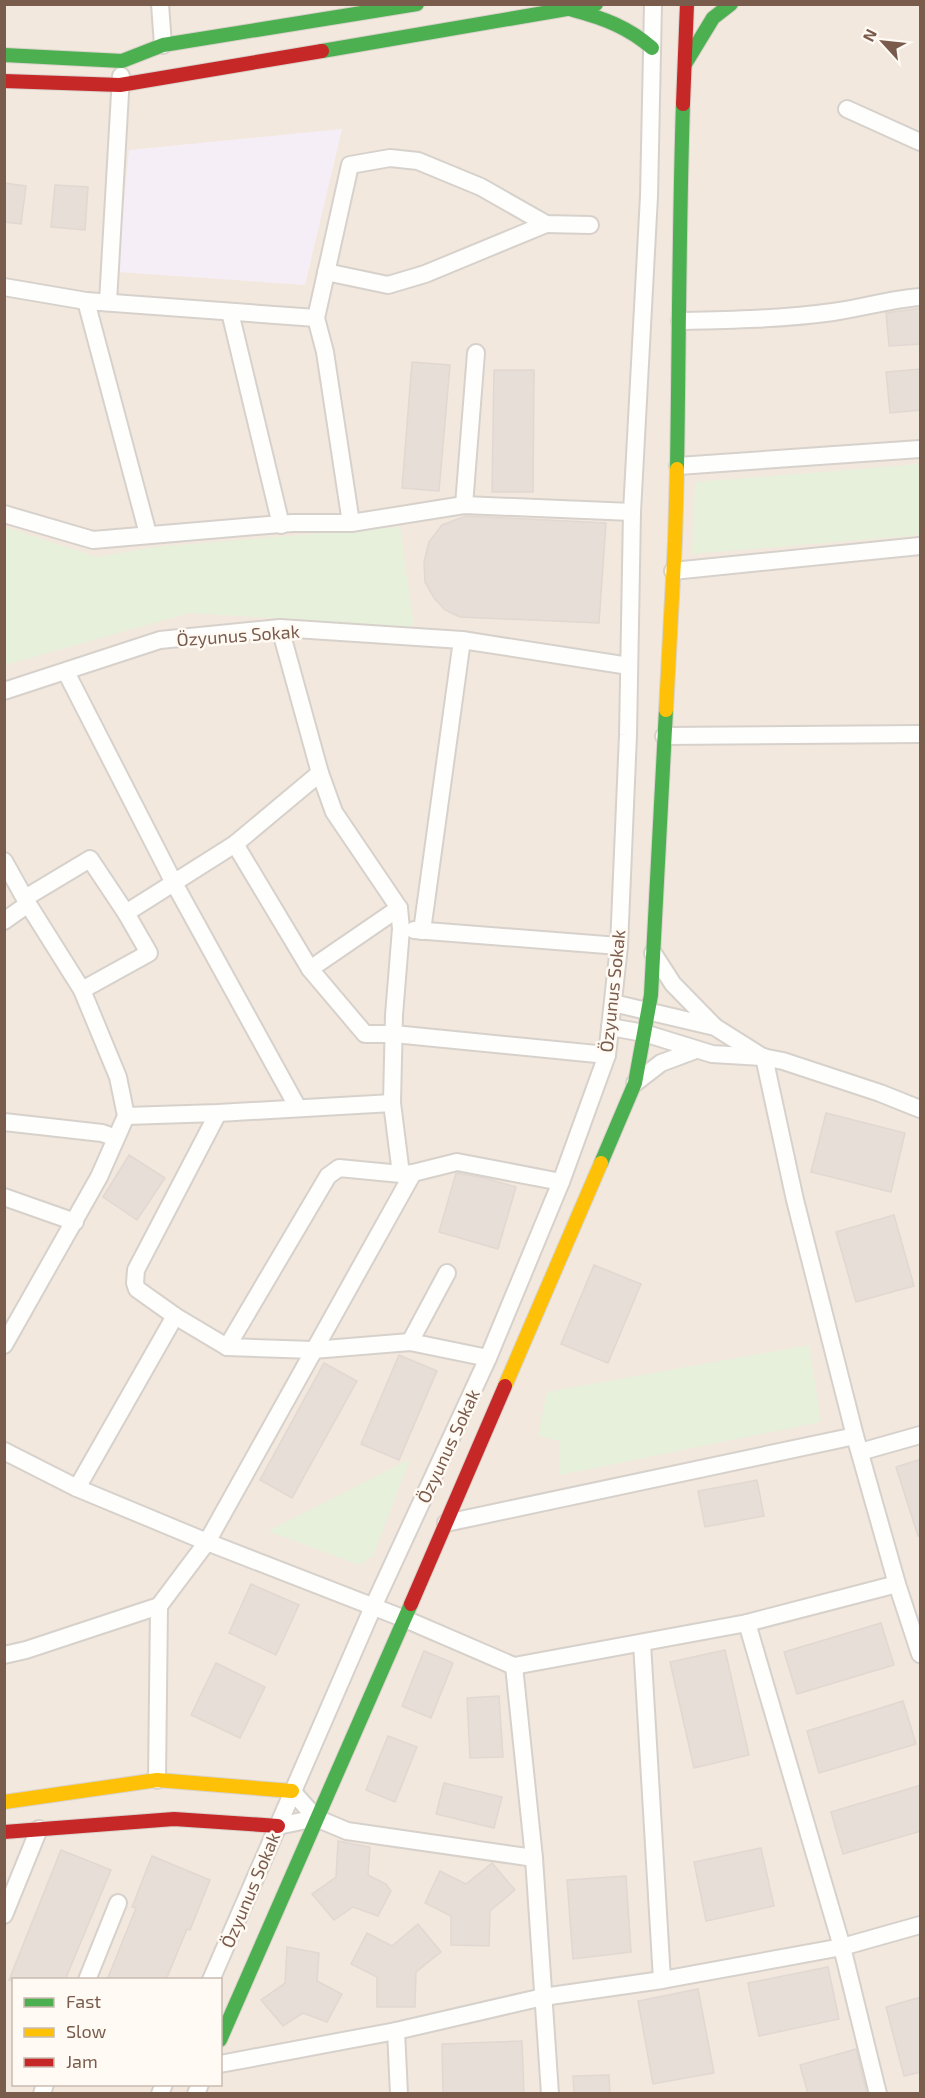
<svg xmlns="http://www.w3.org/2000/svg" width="925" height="2098" font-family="'Exo 2',sans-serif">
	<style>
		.residential { fill: #f2e8de; fill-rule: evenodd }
		.education { fill: #f6eef6 }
		.green { fill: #e7f0db }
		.building { fill: #e6ded7; stroke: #e2d8d2; stroke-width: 1.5 }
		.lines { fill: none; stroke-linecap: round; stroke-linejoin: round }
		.street-casing { stroke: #d7d1cb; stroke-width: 20 }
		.fast-casing { stroke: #d9d2cb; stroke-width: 16 }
		.slow-casing { stroke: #d9d2cb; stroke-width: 16 }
		.jam-casing { stroke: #d9d2cb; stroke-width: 16 }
		.street { stroke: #fefefd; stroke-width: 16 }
		.fast { stroke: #4caf50; stroke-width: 14 }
		.slow { stroke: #ffc107; stroke-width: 14 }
		.jam { stroke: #c62828; stroke-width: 14 }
		.labels { text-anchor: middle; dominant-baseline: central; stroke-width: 5; stroke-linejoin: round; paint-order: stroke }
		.street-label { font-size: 18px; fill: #7a5c4d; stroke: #fffaf3 }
	</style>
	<rect width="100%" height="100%" fill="#f9f5f0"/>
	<!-- residential -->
	<path class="residential" d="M5 5H920V2093L5 2094ZM14 1980H220V2084H14Z"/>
	<!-- education -->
	<path class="education" d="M342 129 305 285 117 272 129 150Z"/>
	<!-- green -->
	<g class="green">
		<path d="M920 464V535L692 554 695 482Z"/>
		<path d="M5 527 97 557 154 547 400 527 414 627 190 613 5 665Z"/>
		<path d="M809 1345 821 1422 560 1475V1441L538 1436 547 1392Z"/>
		<path d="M410 1459 373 1556 359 1565 268 1531Z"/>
	</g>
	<!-- building -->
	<g class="building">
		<path d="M4 183 26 186 21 224 4 222Z"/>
		<path d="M55 185 88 187 85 230 51 227Z"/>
		<path d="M921 308V344L889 346 886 313Z"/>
		<path d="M412 362 450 365 439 491 402 488Z"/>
		<path d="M921 369V410L890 413 886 372Z"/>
		<path d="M494 370H534L533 492H492Z"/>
		<path d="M466 516 606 523 599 623 460 617 445 610 434 598 425 582 424 562 429 542 442 525Z"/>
		<path d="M826 1113 905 1133 891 1192 811 1172Z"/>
		<path d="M129 1155 165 1178 137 1220 103 1197Z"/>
		<path d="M456 1173 484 1178 516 1187 498 1249 439 1232Z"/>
		<path d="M894 1215 914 1286 856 1302 836 1232Z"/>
		<path d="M594 1265 641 1284 608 1363 561 1344Z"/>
		<path d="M399 1355 437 1371 399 1460 361 1444Z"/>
		<path d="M324 1363 357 1381 292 1498 260 1480Z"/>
		<path d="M921 1459V1536H918L896 1467Z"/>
		<path d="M757 1480 764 1516 705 1527 698 1491Z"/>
		<path d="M251 1584 299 1605 276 1655 229 1633Z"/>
		<path d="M881 1623 894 1665 797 1694 784 1652Z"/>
		<path d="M725 1650 749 1755 694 1768 670 1662Z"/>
		<path d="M424 1651 453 1663 431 1718 402 1706Z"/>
		<path d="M216 1663 265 1687 240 1738 191 1715Z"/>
		<path d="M499 1696 503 1757 470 1758 467 1698Z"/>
		<path d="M903 1701 916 1744 819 1773 807 1731Z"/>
		<path d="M388 1736 417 1747 395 1802 366 1790Z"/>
		<path d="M444 1783 502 1797 494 1828 436 1814Z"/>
		<path d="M921 1785V1831L843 1854 831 1812Z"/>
		<path d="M338 1841 370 1847 368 1875 386 1884 391 1891 378 1916 353 1907 334 1920 312 1894 336 1877Z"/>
		<path d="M761 1848 774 1906 706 1921 694 1862Z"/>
		<path d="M61 1850 111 1870 65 1980H9Z"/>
		<path d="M152 1856 210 1880 190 1930 187 1929 166 1980H107L136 1908 132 1907Z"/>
		<path d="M492 1863 515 1890 490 1911 489 1946 451 1945V1916L425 1903 440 1871 466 1884Z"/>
		<path d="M626 1876 631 1952 573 1959 567 1880Z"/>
		<path d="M418 1924 441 1952 416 1972 415 2007H377V1977L351 1964 367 1933 392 1946Z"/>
		<path d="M287 1947 319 1953 317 1981 342 1994 327 2022 303 2013 283 2026 261 2000 285 1983Z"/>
		<path d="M828 1967 839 2019 759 2036 748 1983Z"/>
		<path d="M698 1989 714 2073 653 2084 638 2001Z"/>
		<path d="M921 1997V2072L904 2076 886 2007Z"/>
		<path d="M522 2041 524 2094H443L442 2044Z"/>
		<path d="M856 2049 867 2094H808L800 2065Z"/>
		<path d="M609 2075 610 2094H574L573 2076Z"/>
	</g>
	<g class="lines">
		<defs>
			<g id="street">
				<path d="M160 4 163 45"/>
				<path d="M847 109 920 142"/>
				<path d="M326 272 388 285 425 274 546 224"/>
				<path d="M4 287 86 301 316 318"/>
				<path d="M86 301 148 534"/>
				<path d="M108 302 121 76"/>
				<path d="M230 312 281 525"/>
				<path d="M680 321C731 320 783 319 833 312 862 308 891 299 920 297"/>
				<path d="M678 466 920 449"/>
				<path d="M464 505 476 353"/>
				<path d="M4 514 93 540 292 523H351L464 505 632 512"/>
				<path d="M351 523 325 352 316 318 350 165 390 158 418 161 481 187 546 224 590 225"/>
				<path d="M673 571 920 546"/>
				<path d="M280 628 320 773 334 812 399 908 401 929 394 1015 392 1103"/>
				<path d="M66 672 174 883 298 1108"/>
				<path d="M4 691 160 640 280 628 462 640 629 666"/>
				<path d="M664 736 920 734"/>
				<path d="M235 844 310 969 365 1034H394L607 1055"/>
				<path d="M4 861 28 904 82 990 118 1077 126 1116 99 1177 4 1345"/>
				<path d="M25 898 90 859 126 913 149 953 82 990"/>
				<path d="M126 913 235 844 320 773"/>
				<path d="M4 921 28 904"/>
				<path d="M414 930 619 946"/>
				<path d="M422 931 462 640"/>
				<path d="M653 953 673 984 714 1026"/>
				<path d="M310 969 399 908"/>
				<path d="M613 1003 715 1027 761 1056"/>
				<path d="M610 1027 644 1033 712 1054 762 1057 783 1061 880 1093 920 1109"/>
				<path d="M764 1057 795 1200 855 1436 897 1584 920 1654"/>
				<path d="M635 1083 661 1063 696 1050"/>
				<path d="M218 1113 136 1270 135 1283 137 1289 175 1316 227 1347 313 1350 410 1342 488 1358"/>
				<path d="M126 1116 218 1113 392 1103 401 1174"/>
				<path d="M4 1122 102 1133 116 1138"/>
				<path d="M4 1197 75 1222"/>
				<path d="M410 1342 447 1273"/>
				<path d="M227 1347 328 1176 339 1168 401 1174 413 1173 457 1162 561 1182"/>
				<path d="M4 1451 77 1488 207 1542 413 1173"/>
				<path d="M860 1452 920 1435"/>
				<path d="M77 1488 175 1316"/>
				<path d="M446 1523 855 1436"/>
				<path d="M747 1623 842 1947 878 2094"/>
				<path d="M642 1643 662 1980"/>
				<path d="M4 1655 26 1650 159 1606 207 1542 405 1619 514 1666 747 1623 897 1584"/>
				<path d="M514 1666 534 1858 550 2094"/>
				<path d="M157 1780 159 1606"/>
				<path d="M292 1791 316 1818 347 1831 534 1858"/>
				<path d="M278 1826 316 1818"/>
				<path d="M4 1915 39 1829"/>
				<path d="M87 1980 118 1903"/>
				<path d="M211 1980 373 1607 488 1358 561 1182 607 1055 619 946 628 735 632 512 649 196 653 4"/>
				<path d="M396 2031 399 2094"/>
				<path d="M220 2064 396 2031 543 1997 662 1980 842 1947 920 1925"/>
				<path d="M42 2094 45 2084"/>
				<path d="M160 2094 164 2084"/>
				<path d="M196 2094 200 2084"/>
			</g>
			<g id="fast">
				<path d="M573 10C603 18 628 27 652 48"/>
				<path d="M322 51 596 4"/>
				<path d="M4 55 122 61 163 45 417 4"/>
				<path d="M685 64 713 18 731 4"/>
				<path d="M677 469C679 347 679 226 683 104"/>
				<path d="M601 1163 635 1083 651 995 666 710"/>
				<path d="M220 2040 411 1604"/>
			</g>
			<g id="slow">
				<path d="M666 710 675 541 677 469"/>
				<path d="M505 1386 601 1163"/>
				<path d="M4 1802 157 1780 292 1791"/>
			</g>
			<g id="jam">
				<path d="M4 81 120 85 322 51"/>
				<path d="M683 104 687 4"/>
				<path d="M411 1604 505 1386"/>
				<path d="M4 1832 174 1819 278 1826"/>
			</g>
		</defs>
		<!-- street casing -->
		<use href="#street" class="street-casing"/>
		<!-- fast casing -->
		<use href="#fast" class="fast-casing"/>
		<!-- slow casing -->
		<use href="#slow" class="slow-casing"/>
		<!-- jam casing -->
		<use href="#jam" class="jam-casing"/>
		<!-- street -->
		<use href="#street" class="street"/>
		<!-- fast -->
		<use href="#fast" class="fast"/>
		<!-- slow -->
		<use href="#slow" class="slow"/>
		<!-- jam -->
		<use href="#jam" class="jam"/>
	</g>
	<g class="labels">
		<!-- street labels -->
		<g class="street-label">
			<text transform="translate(238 635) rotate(-4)">Özyunus Sokak</text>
			<text transform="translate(612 991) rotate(-84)">Özyunus Sokak</text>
			<text transform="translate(448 1446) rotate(-65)">Özyunus Sokak</text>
			<text transform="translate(250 1890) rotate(-67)">Özyunus Sokak</text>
		</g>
	</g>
	<!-- border -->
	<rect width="925" height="2098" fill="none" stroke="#7a5c4d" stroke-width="12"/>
	<!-- legend -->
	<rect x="12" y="1978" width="210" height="108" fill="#fffaf3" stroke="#cabbb1" stroke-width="1.5"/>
	<rect x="24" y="1998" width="30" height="9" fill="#4caf50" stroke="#cabbb1" stroke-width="1.5"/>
	<text x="66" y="2008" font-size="18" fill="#7a5c4d">Fast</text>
	<rect x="24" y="2028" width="30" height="9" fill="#ffc107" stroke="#cabbb1" stroke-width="1.5"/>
	<text x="66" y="2038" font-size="18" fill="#7a5c4d">Slow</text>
	<rect x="24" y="2058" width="30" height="9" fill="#c62828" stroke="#cabbb1" stroke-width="1.5"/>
	<text x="66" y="2068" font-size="18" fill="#7a5c4d">Jam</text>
	<!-- north arrow -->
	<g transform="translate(883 42) rotate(297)" stroke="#fffaf3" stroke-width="4.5" paint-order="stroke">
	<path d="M0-4.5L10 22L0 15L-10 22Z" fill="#7a5c4d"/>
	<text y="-9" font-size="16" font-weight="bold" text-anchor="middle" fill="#7a5c4d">N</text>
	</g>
</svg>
